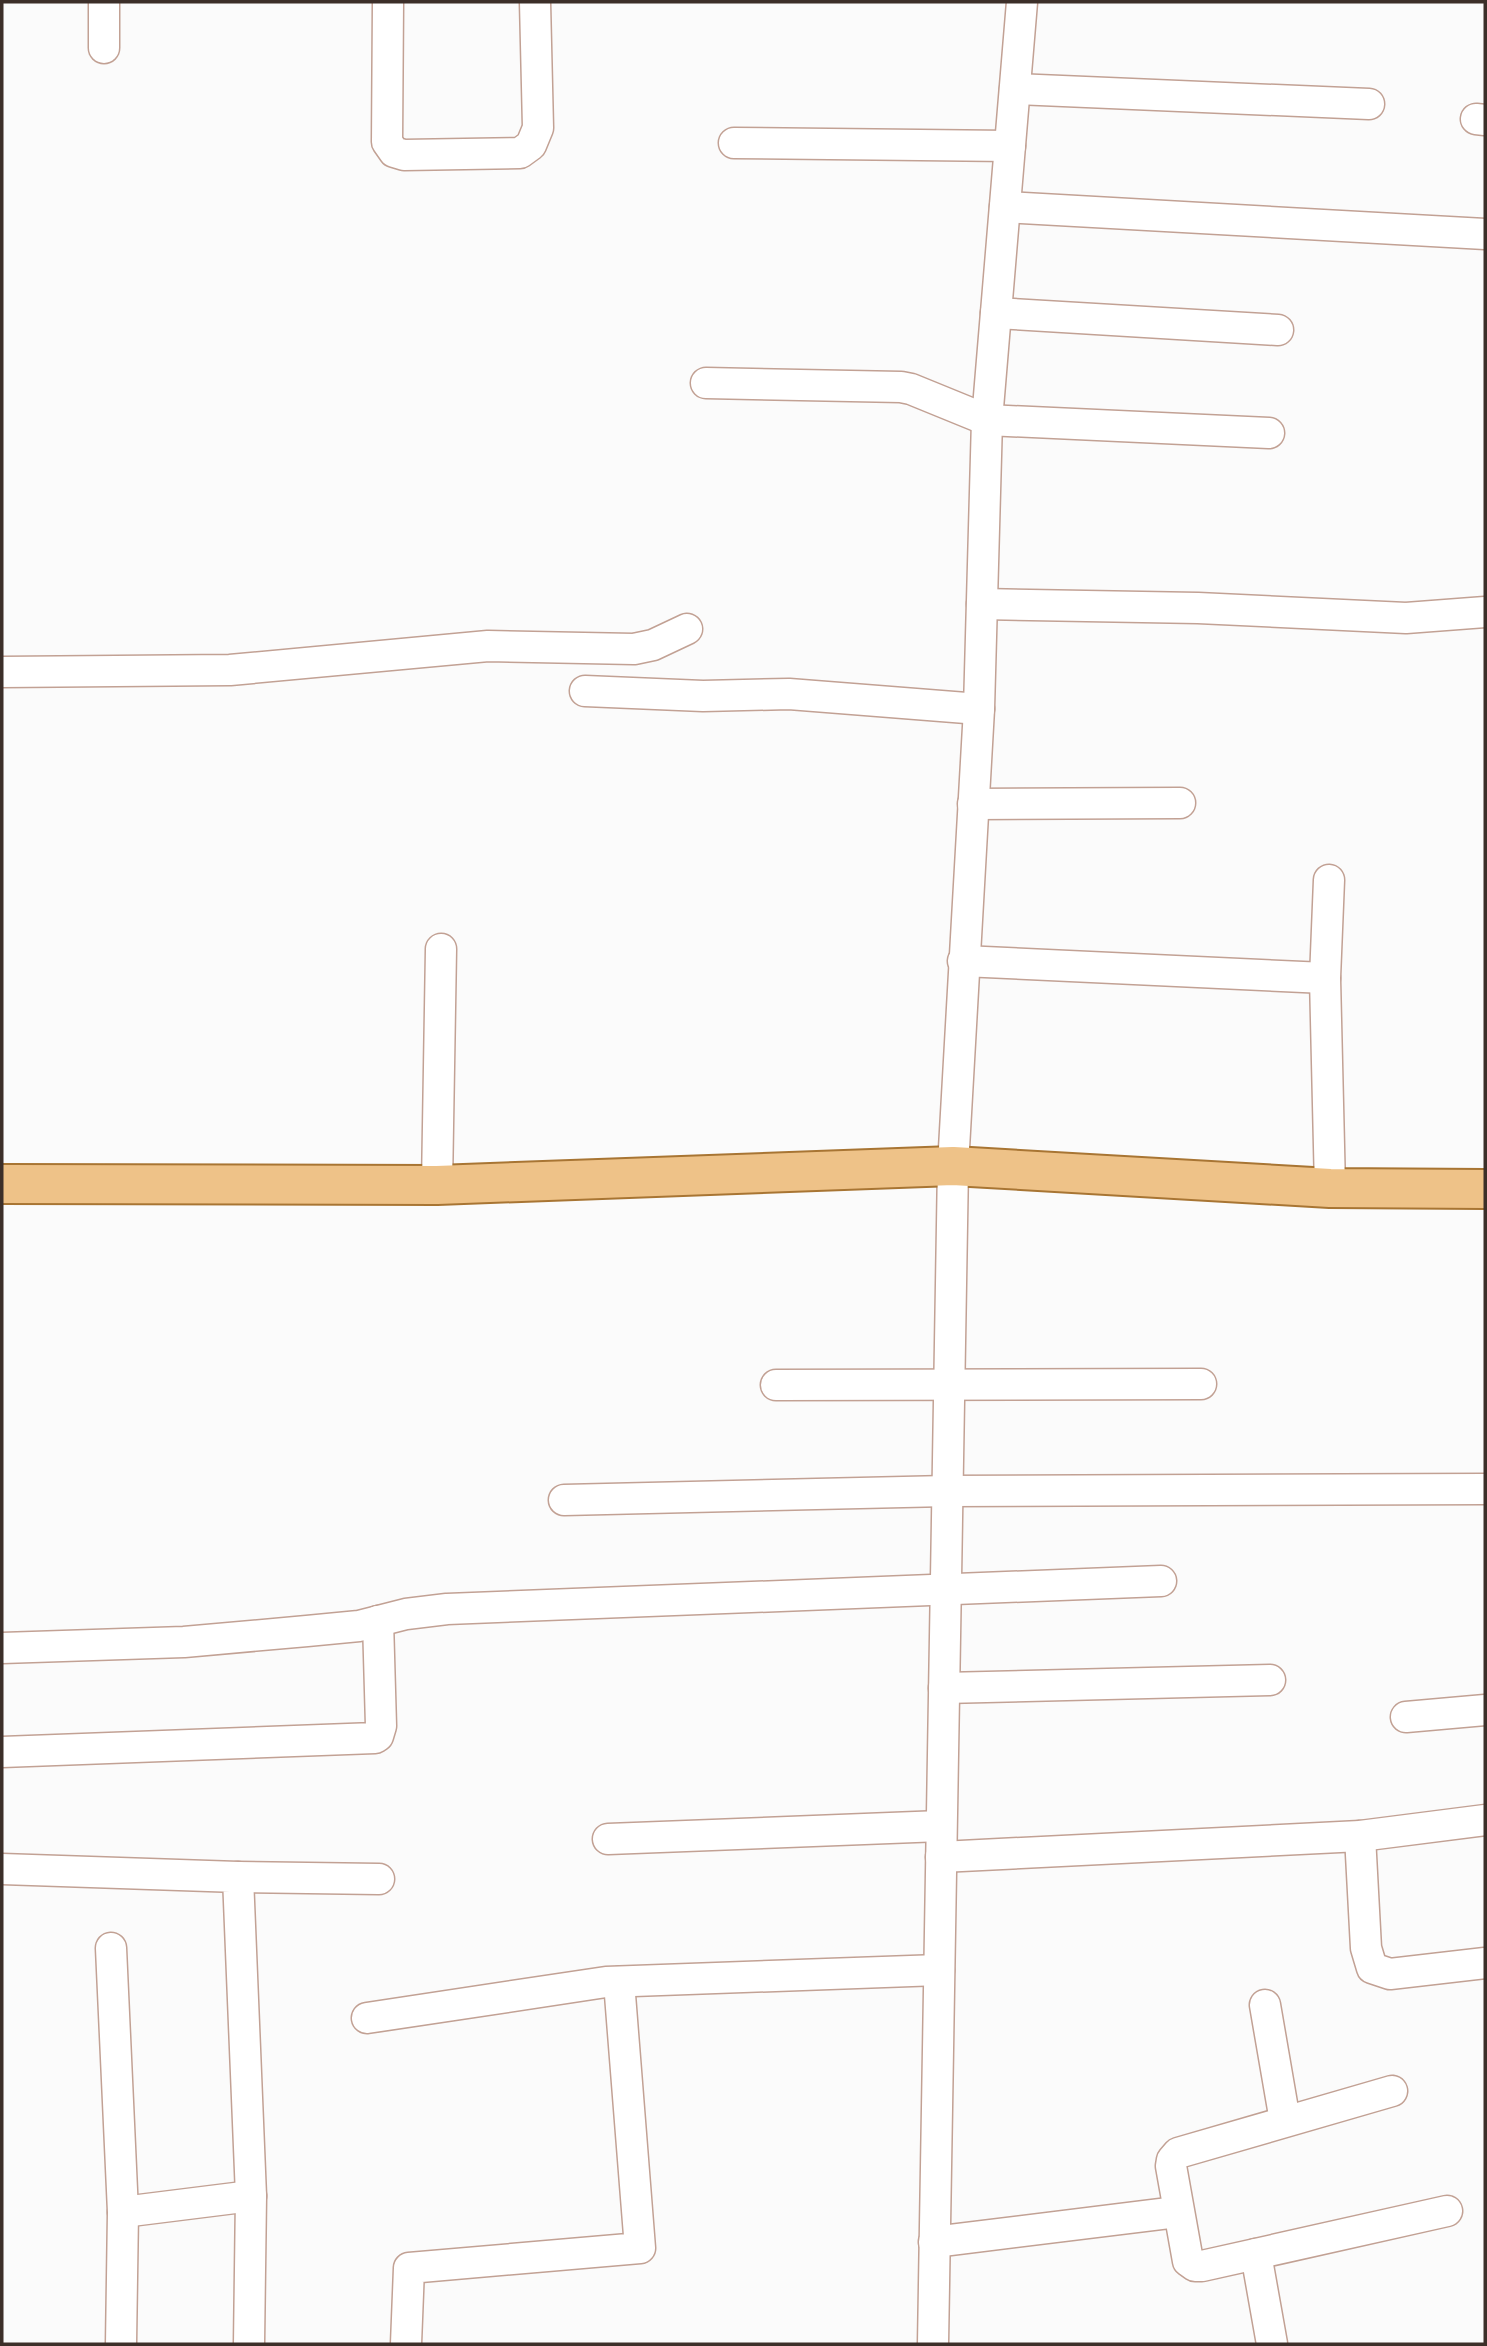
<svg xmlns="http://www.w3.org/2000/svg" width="1487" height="2346" font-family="Mulish,sans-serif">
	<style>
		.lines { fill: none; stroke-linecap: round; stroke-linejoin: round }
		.minor-casing { stroke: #c2a194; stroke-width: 33 }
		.major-casing { stroke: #a87533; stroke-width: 42 }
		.minor { stroke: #fff; stroke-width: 30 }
		.major { stroke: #eec288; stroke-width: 38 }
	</style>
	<rect width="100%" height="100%" fill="#fbfbfb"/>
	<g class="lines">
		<defs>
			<g id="minor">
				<path d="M104 2V48"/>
				<path d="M388 2 387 142 394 152 404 155 520 153 531 145 538 128 535 2"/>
				<path d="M1015 89 1369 104"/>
				<path d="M1476 119 1485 120"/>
				<path d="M734 143 1010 146"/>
				<path d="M1005 207 1485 234"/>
				<path d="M996 313 1278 330"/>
				<path d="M706 383 901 387 911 389 987 420 1269 433"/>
				<path d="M982 604 1198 608 1406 618 1485 612"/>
				<path d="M2 672 230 670 488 646 634 649 653 645 687 629"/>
				<path d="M585 691 703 696 789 694 979 709"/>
				<path d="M973 804 1180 803"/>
				<path d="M1329 880 1325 978 1330 1188"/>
				<path d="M963 961 1325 978"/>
				<path d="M437 1185 441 949"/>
				<path d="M776 1385 1201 1384"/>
				<path d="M564 1500 947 1491 1485 1489"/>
				<path d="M2 1648 184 1642 307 1631 359 1626 406 1614 447 1609 1161 1581"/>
				<path d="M944 1688 1270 1680"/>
				<path d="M1406 1717 1485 1710"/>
				<path d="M2 1752 375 1738 378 1736 381 1726 378 1621"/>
				<path d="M1360 1836 1366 1948 1372 1968 1390 1974 1485 1963"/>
				<path d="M608 1839 941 1826"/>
				<path d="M941 1857 1360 1836 1485 1820"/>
				<path d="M2 1869 238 1877 251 2196 249 2344"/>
				<path d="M238 1877 379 1879"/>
				<path d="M111 1948 123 2212 121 2344"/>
				<path d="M1265 2005 1285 2121"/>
				<path d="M367 2018 606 1982 939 1970"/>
				<path d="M1392 2091 1178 2153 1172 2160 1171 2166 1188 2261 1195 2266H1202L1447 2211"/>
				<path d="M123 2212 251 2196"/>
				<path d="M934 2242 1177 2212"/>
				<path d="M1256 2254 1272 2344"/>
				<path d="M406 2344 409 2268 640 2248 619 1982"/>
				<path d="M933 2344 953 1166 979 709 987 420 1022 2"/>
			</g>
			<path id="major" d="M2 1184 437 1185 953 1166 1330 1188 1485 1189"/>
		</defs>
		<!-- minor casing -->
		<use href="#minor" class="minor-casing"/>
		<!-- major casing -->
		<use href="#major" class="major-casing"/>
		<!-- minor -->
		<use href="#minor" class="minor"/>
		<!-- major -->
		<use href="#major" class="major"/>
	</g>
	<!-- border -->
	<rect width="1487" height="2346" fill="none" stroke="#3c2f29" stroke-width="7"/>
</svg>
